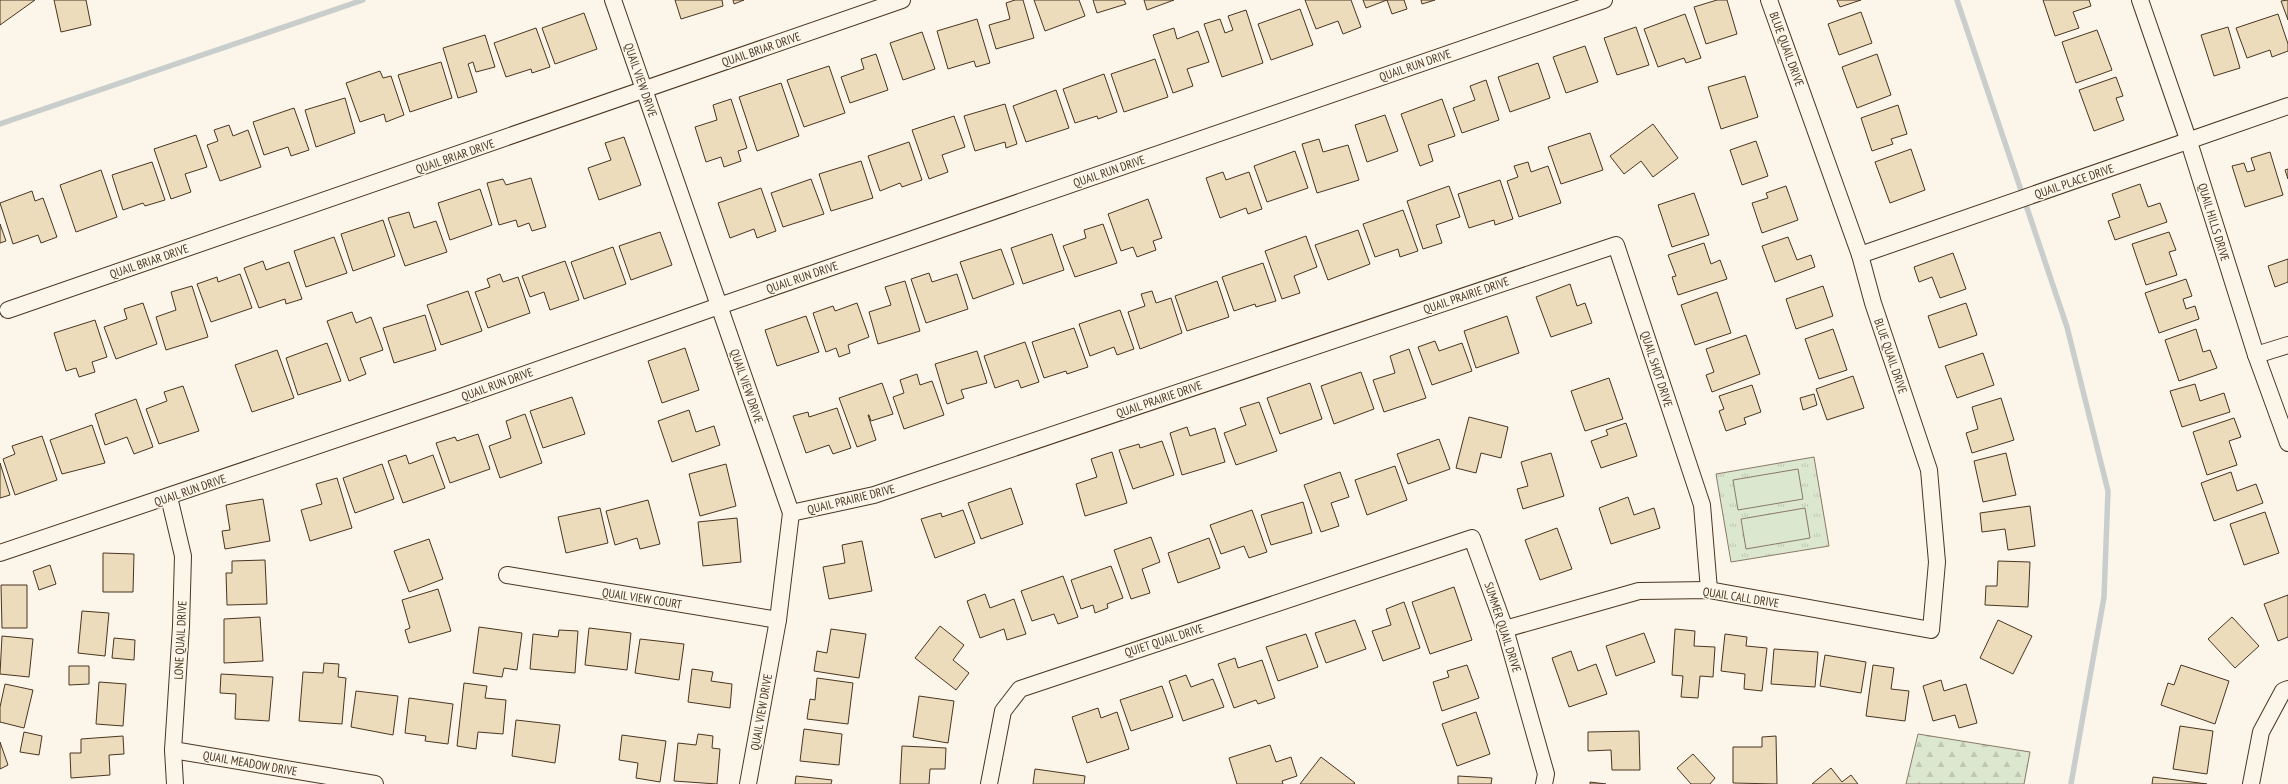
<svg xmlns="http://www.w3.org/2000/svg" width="2288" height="784" font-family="'PT Sans Narrow',sans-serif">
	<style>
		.forest { fill: url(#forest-firs); stroke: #887966 }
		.park { fill: url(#park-tufts); stroke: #887966 }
		.pitch { fill: #dce7d0; stroke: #887966 }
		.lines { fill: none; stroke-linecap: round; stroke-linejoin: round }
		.stream { stroke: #c9cecd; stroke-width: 5.5 }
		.building { fill: #ecdcbc; stroke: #4a3520 }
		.minor-casing { stroke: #4a3520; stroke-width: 18 }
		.minor { stroke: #fbf6e9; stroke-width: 16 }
		.labels { text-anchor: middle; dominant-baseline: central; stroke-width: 3; stroke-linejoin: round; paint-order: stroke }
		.street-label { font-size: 12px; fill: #4a3520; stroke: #fbf6e9 }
	</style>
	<defs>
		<pattern id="forest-firs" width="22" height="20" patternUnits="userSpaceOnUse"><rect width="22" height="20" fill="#dce7d0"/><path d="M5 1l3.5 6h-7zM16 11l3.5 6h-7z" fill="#bec7b2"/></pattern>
		<pattern id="park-tufts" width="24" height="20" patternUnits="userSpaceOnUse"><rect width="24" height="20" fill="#dce7d0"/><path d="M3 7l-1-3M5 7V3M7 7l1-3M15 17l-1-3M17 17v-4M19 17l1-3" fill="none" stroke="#bec7b2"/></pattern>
	</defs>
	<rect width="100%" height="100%" fill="#fbf6e9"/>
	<!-- forest -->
	<path class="forest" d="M1918 734 2030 752 2024 784H1906Z"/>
	<!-- park -->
	<path class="park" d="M1814 457 1829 546 1731 562 1716 474Z"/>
	<!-- pitch -->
	<g class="pitch">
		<path d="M1798 469 1803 499 1738 510 1733 480Z"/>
		<path d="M1805 508 1810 538 1746 549 1741 519Z"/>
	</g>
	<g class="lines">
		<!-- stream -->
		<g class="stream">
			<path d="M1957 0 2067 327 2108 491 2104 597 2071 784"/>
			<path d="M0 124 363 0"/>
		</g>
	</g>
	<!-- building -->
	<g class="building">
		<path d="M0 0H35L0 25Z"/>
		<path d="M54 0H86L91 25 61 32Z"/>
		<path d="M675 0H722L723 6 681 19Z"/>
		<path d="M733 0H744L734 4Z"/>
		<path d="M1015 0H1023L1034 38 996 49 989 25 1010 19 1006 3Z"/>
		<path d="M1034 0H1079L1085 16 1045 31Z"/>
		<path d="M1093 0H1124L1126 4 1097 13Z"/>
		<path d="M1144 0H1174L1147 10Z"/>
		<path d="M1305 0H1351L1361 27 1343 34 1338 21 1316 29Z"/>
		<path d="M1363 0H1404L1407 9 1392 14 1387 0 1366 8Z"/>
		<path d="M1421 0H1435L1422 4Z"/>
		<path d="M1717 0H1727L1737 34 1706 44 1694 7Z"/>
		<path d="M1837 0H1861L1840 7Z"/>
		<path d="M2043 0H2089L2091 6 2073 12 2079 28 2055 36Z"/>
		<path d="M2288 0V20L2281 1Z"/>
		<path d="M1300 9 1313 45 1271 60 1258 24Z"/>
		<path d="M1246 10 1263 63 1222 77 1204 24 1220 19 1225 33 1233 30 1228 16Z"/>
		<path d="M1861 12 1872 43 1839 55 1828 24Z"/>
		<path d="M584 13 597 49 555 64 542 28Z"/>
		<path d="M1685 14 1701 58 1686 63 1684 58 1658 67 1644 29Z"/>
		<path d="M2278 14 2288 44V51L2272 57 2270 50 2247 58 2236 28Z"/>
		<path d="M977 19 990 63 976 67 974 61 948 69 937 31Z"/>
		<path d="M1636 27 1649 65 1617 75 1604 38Z"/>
		<path d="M2228 27 2240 68 2214 76 2201 35Z"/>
		<path d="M536 28 550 67 532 73 531 69 506 77 494 43Z"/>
		<path d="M1174 28 1177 39 1198 31 1209 62 1187 69 1193 86 1173 93 1153 35Z"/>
		<path d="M2097 30 2112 70 2076 83 2062 42Z"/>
		<path d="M922 32 935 69 903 80 890 43Z"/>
		<path d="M485 35 495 67 476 72 473 62 468 64 477 92 458 98 443 48Z"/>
		<path d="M1585 46 1598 82 1566 93 1553 57Z"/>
		<path d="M876 54 888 90 850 103 841 77 864 69 861 59Z"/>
		<path d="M1877 54 1891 95 1857 108 1842 67Z"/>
		<path d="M1155 59 1168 97 1124 112 1111 74Z"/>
		<path d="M441 62 452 98 410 112 398 75Z"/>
		<path d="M1538 63 1550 98 1510 112 1498 77Z"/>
		<path d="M829 66 845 113 804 127 787 80Z"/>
		<path d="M380 71 383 78 391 76 404 115 386 122 384 114 360 122 346 83Z"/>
		<path d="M1104 74 1117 112 1098 119 1097 116 1075 123 1063 89Z"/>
		<path d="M1745 76 1758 117 1721 129 1708 87Z"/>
		<path d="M2116 77 2123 96 2116 98 2124 120 2094 131 2079 90Z"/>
		<path d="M1486 80 1499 120 1462 133 1453 108 1475 100 1470 86Z"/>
		<path d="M781 83 799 136 757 151 739 97Z"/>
		<path d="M1056 90 1069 128 1026 142 1013 106Z"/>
		<path d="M345 98 355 133 316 147 305 110Z"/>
		<path d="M731 99 747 148 738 151 741 161 724 167 721 157 706 162 695 127 717 120 713 105Z"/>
		<path d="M1442 99 1455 136 1428 145 1433 161 1420 166 1401 114Z"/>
		<path d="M1005 104 1017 144 1006 148 1005 142 975 151 964 116Z"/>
		<path d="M1898 105 1907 134 1891 139 1893 144 1872 151 1861 118Z"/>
		<path d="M294 108 309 150 291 156 288 147 264 155 253 122Z"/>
		<path d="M1385 115 1398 151 1367 162 1355 125Z"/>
		<path d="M954 116 965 147 942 155 948 172 929 179 912 130Z"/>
		<path d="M1653 124 1678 158 1653 177 1641 161 1624 174 1610 156Z"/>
		<path d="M229 125 233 136 248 130 261 167 220 181 207 145 218 141 214 130Z"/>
		<path d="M1590 133 1603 170 1561 184 1548 147Z"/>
		<path d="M196 135 207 167 185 174 191 192 171 199 154 149Z"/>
		<path d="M624 137 641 185 599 200 588 168 611 160 605 143Z"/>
		<path d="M1319 139 1323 152 1348 145 1359 180 1317 193 1302 144Z"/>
		<path d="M1756 141 1768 176 1742 185 1730 150Z"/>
		<path d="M909 142 922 180 902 187 900 183 880 191 868 156Z"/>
		<path d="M1911 149 1925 190 1890 203 1875 162Z"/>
		<path d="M1295 151 1308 188 1267 202 1254 166Z"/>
		<path d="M2270 152 2283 195 2245 207 2232 166 2244 163 2247 172 2255 170 2251 158Z"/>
		<path d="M861 161 873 198 831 211 819 174Z"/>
		<path d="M152 162 165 200 145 206 143 203 123 210 112 175Z"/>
		<path d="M1528 162 1531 172 1548 166 1561 203 1519 217 1507 181 1518 177 1514 166Z"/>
		<path d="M2288 169V179L2285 170Z"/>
		<path d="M101 170 117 217 76 232 60 185Z"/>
		<path d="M1223 172 1226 180 1249 172 1262 209 1248 214 1246 208 1220 218 1206 178Z"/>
		<path d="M531 178 546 227 532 231 529 223 518 227 516 220 499 225 487 183 503 179 506 185Z"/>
		<path d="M811 179 824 214 783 227 771 193Z"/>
		<path d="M1500 180 1513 219 1495 225 1494 220 1469 228 1458 194Z"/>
		<path d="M2140 184 2148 207 2160 203 2167 222 2115 240 2108 221 2120 217 2112 194Z"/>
		<path d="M1449 186 1460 217 1436 225 1442 243 1423 249 1407 201Z"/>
		<path d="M1786 186 1798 220 1762 233 1752 203 1768 198 1766 193Z"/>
		<path d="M761 188 776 231 757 238 754 229 730 238 718 203Z"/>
		<path d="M480 189 492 225 450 240 438 203Z"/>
		<path d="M32 191 35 201 43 198 57 237 41 243 38 235 13 244 0 203Z"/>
		<path d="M1694 193 1709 235 1672 247 1658 205Z"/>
		<path d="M1148 199 1162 238 1153 241 1156 250 1137 257 1133 247 1121 251 1108 214Z"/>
		<path d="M1403 210 1418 251 1400 257 1398 249 1375 257 1363 224Z"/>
		<path d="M409 212 414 228 436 221 447 252 405 266 388 218Z"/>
		<path d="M383 220 395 256 353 271 341 234Z"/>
		<path d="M0 224 6 241 0 243Z"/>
		<path d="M1103 224 1117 263 1075 277 1063 246 1086 238 1084 230Z"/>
		<path d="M1358 230 1370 264 1328 280 1315 245Z"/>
		<path d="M660 232 672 265 631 280 619 246Z"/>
		<path d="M2169 232 2176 250 2169 252 2177 275 2146 285 2132 244Z"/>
		<path d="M1052 234 1064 270 1023 284 1011 248Z"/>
		<path d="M1306 236 1317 267 1294 276 1300 293 1282 299 1265 251Z"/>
		<path d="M334 237 347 273 306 287 294 251Z"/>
		<path d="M1788 237 1797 260 1811 255 1815 267 1775 282 1762 246Z"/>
		<path d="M1704 243 1711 264 1720 260 1727 279 1678 295 1672 277 1676 276 1668 255Z"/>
		<path d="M613 247 626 284 584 299 571 262Z"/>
		<path d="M1001 249 1014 284 973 299 960 262Z"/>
		<path d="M1953 253 1966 289 1940 298 1932 277 1919 282 1914 267Z"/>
		<path d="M2288 259V282L2275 287 2268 266Z"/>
		<path d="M263 261 266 270 289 262 302 299 286 304 285 299 259 308 244 268Z"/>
		<path d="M565 261 579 300 550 310 544 292 530 297 522 276Z"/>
		<path d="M1263 263 1276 301 1256 307 1255 304 1234 311 1222 277Z"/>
		<path d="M929 273 932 282 957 274 968 309 926 323 911 279Z"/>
		<path d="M240 274 252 308 211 322 197 284 217 277 218 282Z"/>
		<path d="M500 274 503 282 518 277 530 313 488 328 475 292 490 287 487 279Z"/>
		<path d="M2186 279 2192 296 2183 299 2186 309 2195 306 2199 319 2159 333 2145 293Z"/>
		<path d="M905 281 920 331 878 344 869 312 891 305 885 287Z"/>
		<path d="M1217 281 1229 317 1187 331 1175 296Z"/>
		<path d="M1570 284 1577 306 1585 303 1592 323 1551 337 1536 297Z"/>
		<path d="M192 286 208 337 166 350 156 317 176 310 171 292Z"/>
		<path d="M1823 286 1833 316 1796 329 1786 299Z"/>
		<path d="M468 291 482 331 441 345 427 305Z"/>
		<path d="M1152 291 1156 303 1171 298 1182 333 1140 349 1128 312 1145 306 1141 294Z"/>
		<path d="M1717 292 1731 333 1695 345 1681 305Z"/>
		<path d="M143 303 157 344 116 359 104 327 127 319 124 309Z"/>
		<path d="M857 303 869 337 848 345 850 353 839 357 836 348 826 352 813 313 833 306 835 311Z"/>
		<path d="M1966 303 1977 335 1939 348 1928 316Z"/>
		<path d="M1120 310 1134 349 1117 355 1114 347 1090 356 1079 324Z"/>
		<path d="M352 312 356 323 371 317 383 350 360 358 366 374 349 381 327 321Z"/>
		<path d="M425 315 436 350 394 363 383 328Z"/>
		<path d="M806 316 819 352 777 366 765 330Z"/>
		<path d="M1507 316 1519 353 1476 368 1464 331Z"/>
		<path d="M95 320 107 357 92 362 95 372 79 377 76 368 66 371 54 333Z"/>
		<path d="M1074 328 1088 367 1067 374 1066 371 1044 378 1032 342Z"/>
		<path d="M1833 329 1847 370 1819 379 1805 339Z"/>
		<path d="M2196 329 2203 352 2210 350 2217 368 2179 381 2165 340Z"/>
		<path d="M1746 335 1760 374 1712 392 1706 375 1714 372 1706 349Z"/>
		<path d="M1435 341 1439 351 1462 343 1472 371 1432 385 1418 347Z"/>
		<path d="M1025 342 1039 382 1021 388 1018 380 995 388 984 356Z"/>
		<path d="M327 343 341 381 298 395 286 358Z"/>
		<path d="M685 348 699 390 662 403 648 361Z"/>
		<path d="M1409 349 1426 398 1384 412 1373 380 1395 373 1390 356Z"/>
		<path d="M277 350 294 398 252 412 235 365Z"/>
		<path d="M977 351 987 383 961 390 964 398 947 404 935 364Z"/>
		<path d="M1983 353 1994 385 1957 398 1945 366Z"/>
		<path d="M1361 372 1374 409 1334 424 1321 386Z"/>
		<path d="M917 374 920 385 932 381 944 415 904 429 893 397 904 393 900 380Z"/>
		<path d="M1853 376 1864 408 1827 420 1816 389Z"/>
		<path d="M1609 378 1623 419 1585 431 1571 391Z"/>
		<path d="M882 383 893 414 871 421 869 415H868L876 440 857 447 839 398Z"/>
		<path d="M1310 383 1322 419 1280 434 1267 398Z"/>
		<path d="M2195 384 2200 401 2224 393 2230 412 2182 427 2170 391Z"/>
		<path d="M1752 385 1761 412 1744 418 1746 424 1726 431 1719 411 1724 409 1719 396Z"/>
		<path d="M183 386 199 431 159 444 146 409 167 401 164 392Z"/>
		<path d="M1814 394 1817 405 1803 410 1800 398Z"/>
		<path d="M572 397 585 434 543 448 530 411Z"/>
		<path d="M2001 398 2014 440 1972 453 1966 433 1978 429 1972 407Z"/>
		<path d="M136 399 153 447 134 454 127 437 105 445 95 414Z"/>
		<path d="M1259 402 1277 451 1236 465 1224 433 1246 425 1240 408Z"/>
		<path d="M837 408 851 448 833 454 829 445 806 453 793 416 808 412 809 417Z"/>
		<path d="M689 410 696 432 714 426 720 445 672 462 658 421Z"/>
		<path d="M525 414 542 463 500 478 489 446 511 438 506 421Z"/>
		<path d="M1469 417 1508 427 1501 458 1481 453 1476 473 1456 468Z"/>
		<path d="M2234 418 2241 437 2229 441 2237 465 2207 475 2193 432Z"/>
		<path d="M1626 423 1637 456 1601 468 1591 441 1608 435 1606 430Z"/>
		<path d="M92 425 105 463 62 474 50 440Z"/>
		<path d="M1187 427 1190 436 1215 428 1225 462 1182 475 1170 433Z"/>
		<path d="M478 434 490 469 450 483 436 443 455 437 457 441Z"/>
		<path d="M42 436 57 480 15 495 3 459 15 454 12 446Z"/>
		<path d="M1439 439 1450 469 1408 484 1397 454Z"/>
		<path d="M1162 441 1174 475 1133 489 1119 450 1139 444 1140 448Z"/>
		<path d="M1112 452 1127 503 1085 516 1076 484 1097 477 1091 459Z"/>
		<path d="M1551 453 1564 496 1523 509 1517 489 1528 486 1521 462Z"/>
		<path d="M2006 453 2016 495 1983 502 1974 461Z"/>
		<path d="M406 455 409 464 433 455 445 488 403 503 388 461Z"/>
		<path d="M0 463 10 495 0 498Z"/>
		<path d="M382 464 394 499 355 513 343 478Z"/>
		<path d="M726 464 736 506 700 516 689 474Z"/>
		<path d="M1395 466 1407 500 1367 515 1355 480Z"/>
		<path d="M1340 472 1349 497 1331 503 1339 526 1321 532 1304 485Z"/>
		<path d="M2231 472 2237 491 2256 484 2263 503 2214 521 2201 483Z"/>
		<path d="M337 478 352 528 310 541 301 510 322 504 316 484Z"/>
		<path d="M1011 488 1023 524 981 539 968 503Z"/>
		<path d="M1628 497 1634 515 1654 508 1660 528 1611 544 1599 508Z"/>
		<path d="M263 499 270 541 225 549 222 531 230 530 226 505Z"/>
		<path d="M648 500 660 544 640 549 637 538 615 545 606 511Z"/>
		<path d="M1303 502 1312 533 1271 545 1261 515Z"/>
		<path d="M2030 506 2035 546 2008 550 2005 529 1982 532 1980 513Z"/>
		<path d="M600 508 608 543 566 553 558 517Z"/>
		<path d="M963 510 975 543 935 558 921 519 941 513 942 517Z"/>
		<path d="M1252 510 1267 552 1249 558 1244 546 1221 554 1210 525Z"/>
		<path d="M2265 512 2279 553 2244 565 2230 524Z"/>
		<path d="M737 518 741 562 703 566 698 522Z"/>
		<path d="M1557 528 1572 569 1540 580 1525 540Z"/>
		<path d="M1151 537 1160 562 1142 569 1150 593 1131 599 1114 550Z"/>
		<path d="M1209 538 1220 568 1178 583 1168 553Z"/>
		<path d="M429 539 443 579 409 592 394 551Z"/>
		<path d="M862 541 872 591 829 599 823 567 845 563 842 545Z"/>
		<path d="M103 553 134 554 133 592H103Z"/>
		<path d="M265 560 267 604 227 605 226 573H232V561Z"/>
		<path d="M1998 561 2030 562 2028 607 1985 605 1986 586H1997Z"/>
		<path d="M50 565 56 584 39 590 33 571Z"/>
		<path d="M1111 566 1123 598 1107 604 1108 608 1095 613 1093 605 1081 609 1071 580Z"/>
		<path d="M1063 576 1078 617 1058 624 1054 614 1032 621 1021 591Z"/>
		<path d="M1 585H27V628H2Z"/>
		<path d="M1454 587 1472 640 1430 654 1412 602Z"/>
		<path d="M438 589 451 631 409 643 405 630 410 628 402 600Z"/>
		<path d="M985 594 990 608 1014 599 1026 634 1007 640 1004 629 980 638 967 601Z"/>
		<path d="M2288 595V637L2278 641 2264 604Z"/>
		<path d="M1404 602 1420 648 1383 661 1372 631 1391 625 1386 609Z"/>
		<path d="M82 611 109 613 105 656 78 653Z"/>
		<path d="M260 617 263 661 224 663V619Z"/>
		<path d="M2232 617 2259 646 2235 668 2208 639Z"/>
		<path d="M1355 620 1366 649 1326 663 1315 633Z"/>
		<path d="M1998 620 2032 636 2013 674 1980 658Z"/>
		<path d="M940 626 964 645 953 660 969 673 956 690 915 658Z"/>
		<path d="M479 627 522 633 517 670 504 668 502 677 473 673Z"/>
		<path d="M589 628 631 633 627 670 585 665Z"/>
		<path d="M831 629 866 634 859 678 814 671 817 651 827 653Z"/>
		<path d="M1675 629 1695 631 1694 646 1715 647 1713 677 1700 676 1698 698 1681 697 1683 676 1672 675Z"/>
		<path d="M559 630 578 631 575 673 530 669 533 634 558 637Z"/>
		<path d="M1644 633 1655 662 1616 676 1606 646Z"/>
		<path d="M1306 634 1318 667 1278 681 1266 647Z"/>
		<path d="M1725 634 1747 637 1746 646 1767 648 1762 691 1744 689 1745 674 1721 671Z"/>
		<path d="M2 636 33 639 29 677 0 674Z"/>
		<path d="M114 638 135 640 134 660 112 658Z"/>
		<path d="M640 639 684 644 679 680 635 673Z"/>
		<path d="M1774 649 1818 652 1815 687 1771 684Z"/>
		<path d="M1571 651 1578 671 1596 664 1607 694 1569 707 1552 658Z"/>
		<path d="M1825 655 1866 662 1861 693 1820 686Z"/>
		<path d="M1235 658 1238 668 1262 660 1275 698 1258 704 1256 700 1234 708 1218 664Z"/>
		<path d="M324 663 339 664 338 677 346 678 342 724 299 721 303 672 323 673Z"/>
		<path d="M1467 665 1479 698 1442 711 1433 682 1449 677 1447 671Z"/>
		<path d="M1873 665 1894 668 1891 689 1909 691 1905 721 1866 716Z"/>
		<path d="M2181 665 2229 681 2215 724 2161 705 2168 683 2174 685Z"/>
		<path d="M69 666H89V684L69 685Z"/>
		<path d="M692 669 713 672 711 681 732 684 730 708 688 702Z"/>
		<path d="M221 674 273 677 269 721 235 719 236 694 220 693Z"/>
		<path d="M1186 675 1191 687 1213 679 1224 707 1183 721 1169 681Z"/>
		<path d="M817 678 853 683 848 724 807 719 810 699 815 700Z"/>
		<path d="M1941 680 1944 691 1966 684 1977 723 1959 728 1955 715 1933 721 1923 686Z"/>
		<path d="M99 682 126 684 123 726 96 724Z"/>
		<path d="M464 683 487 686 485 698 506 700 503 734 478 732 476 749 457 746Z"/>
		<path d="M5 684 33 690 24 728 0 722V707Z"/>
		<path d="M1162 686 1173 717 1131 731 1120 700Z"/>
		<path d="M356 691 398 696 393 735 351 727Z"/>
		<path d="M919 696 954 701 948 743 913 737Z"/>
		<path d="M409 698 453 704 448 744 425 741 426 736 405 733Z"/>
		<path d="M1098 708 1101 718 1117 712 1129 749 1087 763 1072 717Z"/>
		<path d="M1476 712 1490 754 1457 766 1442 724Z"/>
		<path d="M516 720 560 725 555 763 512 756Z"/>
		<path d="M2180 726 2213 731 2207 774 2173 769Z"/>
		<path d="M804 729 842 734 839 765 800 761Z"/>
		<path d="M1639 731 1640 770H1612L1611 750 1588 751V732Z"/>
		<path d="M24 732 42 736 39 755 20 752Z"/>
		<path d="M698 734 713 736 712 748 720 749 717 784 674 781 678 743 696 745Z"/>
		<path d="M622 735 666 741 660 782 636 778 638 763 619 760Z"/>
		<path d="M123 736 124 754 109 755 110 775 71 778 70 753H81V739Z"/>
		<path d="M1776 736 1777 784 1733 783V747H1762V737Z"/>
		<path d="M0 742 8 765 0 769Z"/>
		<path d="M1270 745 1276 762 1291 757 1297 776 1282 781 1283 784H1237L1229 758Z"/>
		<path d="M902 746 946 748 945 769H930L929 784H900Z"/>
		<path d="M1693 754 1715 778 1710 784H1691L1677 768Z"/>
		<path d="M1321 757 1355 783 1354 784H1300Z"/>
		<path d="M1831 768 1842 782 1851 775 1858 784H1812Z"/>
		<path d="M1035 769 1085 776 1084 784H1033Z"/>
		<path d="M796 776 832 780 831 784H795Z"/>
		<path d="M1458 776 1492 778 1491 784H1458Z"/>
		<path d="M2153 777 2207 784H2152Z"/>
		<path d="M1590 782 1606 784H1590Z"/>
	</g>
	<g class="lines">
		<defs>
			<g id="minor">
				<path d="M613 0 791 513 778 620 748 784"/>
				<path d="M2140 0 2189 142 2256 355 2288 443"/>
				<path d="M1860 255 2288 106"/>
				<path d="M8 310 902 0"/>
				<path d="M2256 355 2288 345"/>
				<path d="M169 497 183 556 181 626 173 750 175 784"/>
				<path d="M791 513 874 495 1616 245 1702 505 1709 590"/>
				<path d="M0 553 452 400 719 306 1604 0"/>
				<path d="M507 575 778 620"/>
				<path d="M1505 629 1639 591 1709 590 1931 630 1937 562 1929 470 1873 303 1860 255 1769 0"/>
				<path d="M173 750 375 784"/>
				<path d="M989 784 1003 711 1020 689 1472 538 1505 629 1546 774 1544 784"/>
				<path d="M2251 784 2261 732 2283 691 2288 689"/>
			</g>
		</defs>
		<!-- minor casing -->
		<use href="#minor" class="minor-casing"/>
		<!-- minor -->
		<use href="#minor" class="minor"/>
	</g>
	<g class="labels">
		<!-- street labels -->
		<g class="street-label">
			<text transform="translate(761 49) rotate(-19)">QUAIL BRIAR DRIVE</text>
			<text transform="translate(1787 49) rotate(70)">BLUE QUAIL DRIVE</text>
			<text transform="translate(1415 65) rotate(-19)">QUAIL RUN DRIVE</text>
			<text transform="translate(641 80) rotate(71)">QUAIL VIEW DRIVE</text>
			<text transform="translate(455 156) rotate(-19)">QUAIL BRIAR DRIVE</text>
			<text transform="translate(1109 171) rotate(-19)">QUAIL RUN DRIVE</text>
			<text transform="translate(2074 181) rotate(-19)">QUAIL PLACE DRIVE</text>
			<text transform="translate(2214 222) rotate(73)">QUAIL HILLS DRIVE</text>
			<text transform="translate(149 261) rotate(-19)">QUAIL BRIAR DRIVE</text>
			<text transform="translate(802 277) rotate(-19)">QUAIL RUN DRIVE</text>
			<text transform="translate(1466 295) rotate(-19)">QUAIL PRAIRIE DRIVE</text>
			<text transform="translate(1891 356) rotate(71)">BLUE QUAIL DRIVE</text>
			<text transform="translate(1657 369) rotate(72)">QUAIL SHOT DRIVE</text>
			<text transform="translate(497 384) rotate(-20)">QUAIL RUN DRIVE</text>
			<text transform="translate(747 386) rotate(71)">QUAIL VIEW DRIVE</text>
			<text transform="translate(1159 399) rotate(-19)">QUAIL PRAIRIE DRIVE</text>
			<text transform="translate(190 490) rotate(-19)">QUAIL RUN DRIVE</text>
			<text transform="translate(851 499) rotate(-14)">QUAIL PRAIRIE DRIVE</text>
			<text transform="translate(1741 597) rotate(9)">QUAIL CALL DRIVE</text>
			<text transform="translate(642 598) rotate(9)">QUAIL VIEW COURT</text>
			<text transform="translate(1503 627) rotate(72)">SUMMER QUAIL DRIVE</text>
			<text transform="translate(180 640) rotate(-87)">LONE QUAIL DRIVE</text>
			<text transform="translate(1164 640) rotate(-18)">QUIET QUAIL DRIVE</text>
			<text transform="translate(761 712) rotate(-80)">QUAIL VIEW DRIVE</text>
			<text transform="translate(250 763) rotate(10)">QUAIL MEADOW DRIVE</text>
		</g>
	</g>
</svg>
